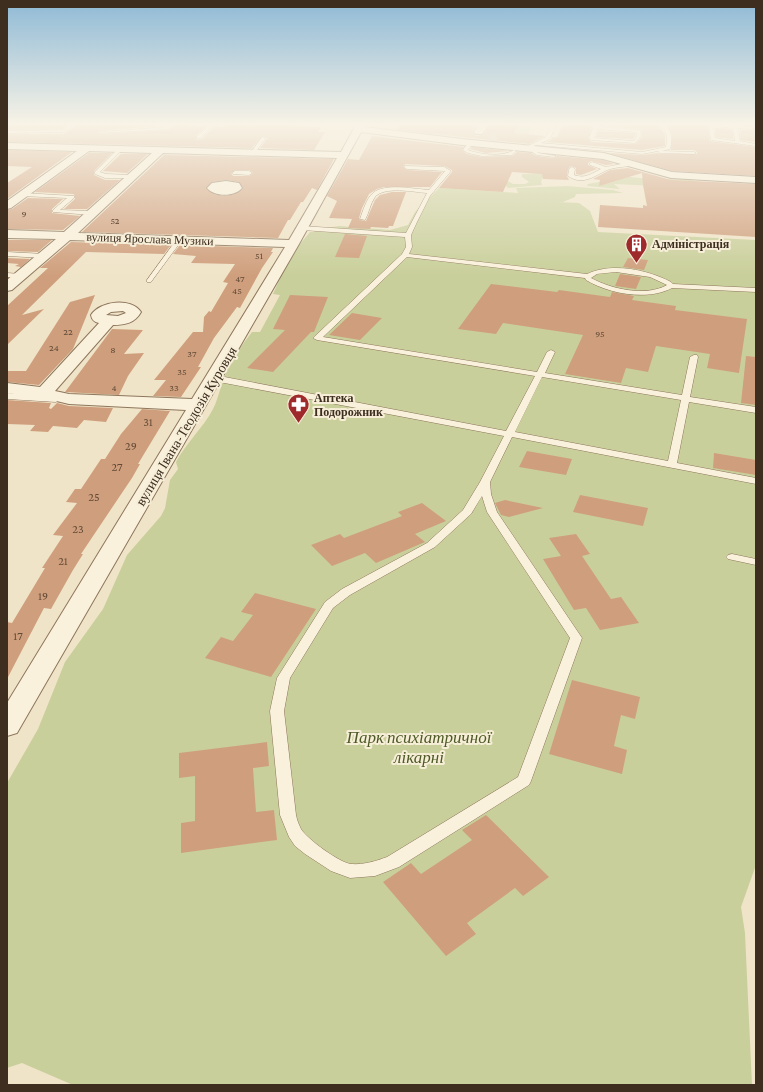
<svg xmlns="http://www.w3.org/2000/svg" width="763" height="1092" font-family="'Crimson Pro',serif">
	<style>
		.green { fill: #c9cf9b; fill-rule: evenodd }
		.building { fill: #cf9f7d; fill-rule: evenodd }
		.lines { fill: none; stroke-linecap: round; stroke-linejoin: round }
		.minor-tunnel { stroke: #ccc0a6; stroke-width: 10; stroke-dasharray: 10 5; stroke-linecap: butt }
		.service-casing { stroke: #8d765c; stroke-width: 1 }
		.minor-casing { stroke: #8d765c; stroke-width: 2 }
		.service { fill: #faf1dc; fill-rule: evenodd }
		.minor { fill: #faf1dc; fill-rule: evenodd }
		.labels { text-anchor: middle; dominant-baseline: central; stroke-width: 4; stroke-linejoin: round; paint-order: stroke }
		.far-number-label { font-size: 10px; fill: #624a37 }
		.far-street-label { font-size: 12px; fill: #3d2e20; stroke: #f7eed8 }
		.far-poi-label { font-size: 12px; font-weight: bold; fill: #3d2e20; stroke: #f7eed8; text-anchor: start }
		.number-label { font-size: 12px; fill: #624a37 }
		.street-label { font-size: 14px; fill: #3d2e20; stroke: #f7eed8 }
		.near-park-label { font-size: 17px; font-style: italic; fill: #4d5a26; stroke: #f7eed8 }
	</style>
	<rect width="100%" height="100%" fill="#f0e4c8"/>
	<!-- green -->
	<g class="green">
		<path d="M521 123H539L537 127H531L528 134 506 133 510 128 517 129Z"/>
		<path d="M548 164 541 182 542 185 508 188 504 184 456 171ZM514 167 543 173 522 174V177L529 182 525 184H513L508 181 507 177Z"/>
		<path d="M618 176C638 178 657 179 677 182L666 179 691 180 701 182 657 186 614 184 620 189 587 186 588 184 599 182 604 177Z"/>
		<path d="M567 186 613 190 623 193 576 194 575 197 563 202H558L579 203 590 211 598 232 756 240V865L741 907 745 933 752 1085H73L22 1063 7 1068V783L38 729 65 662 103 609 127 555 161 516 165 508 170 480 178 469 176 462C186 443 203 428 213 409 219 397 221 383 227 371 233 356 243 344 252 332H260L280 295 273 294 290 256 310 232H314L315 230 339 226 390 230 408 225 415 212 439 188 518 193 516 188Z"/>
	</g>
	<!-- building -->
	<g class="building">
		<path d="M7 123H70L63 129 7 130Z"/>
		<path d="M79 123 168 125 97 131 100 134 169 130 176 125 206 126 196 135 197 140 202 139 215 126 223 127 227 123H291L290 125 321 127 318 132H325L314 150 260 148 268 138 262 136 252 148 7 142V134H65Z"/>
		<path d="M401 123H479L472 132 476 136 483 135 491 123H521L514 133 545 136 529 144 397 130Z"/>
		<path d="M564 123H593L588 137 591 142 635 144 642 137 641 129 600 126V123H656L665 134V146L642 150 547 142 551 140 553 137H557Z"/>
		<path d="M666 123H713L708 126 710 141 756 147V176L672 171 608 153 642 155 658 153 660 154H697V152L694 150H671L672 135Z"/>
		<path d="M728 123H756V142L741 140 740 130H752L755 126Z"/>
		<path d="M715 128 732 129 733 139 716 137Z"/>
		<path d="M598 131 635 133V136L633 139 596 137Z"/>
		<path d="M372 136 464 147 462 150 467 154 482 157 512 156 517 152 531 153 537 156 554 158 557 156 603 160 614 164 606 165 591 161 588 163V165L597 169 581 175 576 174V168L571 166 568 169 567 176 569 180 543 179 542 174 512 172 503 192 439 188 452 172V170L444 166 405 164 403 167 407 170 442 172 430 187H384L377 189 369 194 362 208 359 218 360 220 366 221 375 200 380 195 392 192H406L393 226H389L388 228 371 227 370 229 348 228 352 219 329 218 337 201 327 196 348 159 359 160Z"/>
		<path d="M472 147 508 151 486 153 470 149Z"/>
		<path d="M7 150 72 152 7 199V183L32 167 7 166Z"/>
		<path d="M89 153H112L94 171V175L105 180H120L87 209H64L75 199 74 194 35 192Z"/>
		<path d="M121 154H148L127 173 103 171Z"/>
		<path d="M164 155 334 159 317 190 312 188 303 202H301L290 220H288L278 238 82 232ZM235 170H249L253 173 249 176H233L231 173ZM226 180 239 182 243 188 235 194 224 196 214 194 206 188 212 182Z"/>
		<path d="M628 168 671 180 756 184V237L598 227 600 205 643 208V205L647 206 643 185 642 173 599 186 600 180 593 179 610 170Z"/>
		<path d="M28 198 63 199 52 209V213L80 216 63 230 7 229V210L12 209Z"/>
		<path d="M345 234 367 236 359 258 335 257Z"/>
		<path d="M7 240H52L38 252 7 251Z"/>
		<path d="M71 242 171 245 164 254 86 252 22 315 44 309 7 345V306L48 268H40Z"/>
		<path d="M180 245 273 248 271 252H273L262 268 240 308 237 307 214 338 198 367H201L181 397 153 396 166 380H154L193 332H203L204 317 209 311 211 312 228 283 223 282 235 264 191 263 196 256 173 254Z"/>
		<path d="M7 258 30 259 21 267 15 266 19 264 7 263Z"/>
		<path d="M628 258 648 260 644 270 623 267Z"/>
		<path d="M620 274 641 277 636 289 615 286Z"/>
		<path d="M491 284 557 292 559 290 610 297 612 292 634 296 632 300 676 306 675 310 747 319 739 373 707 368 710 354 656 346 648 372 626 368 621 383 565 374 583 335 503 323 496 334 458 329Z"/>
		<path d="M95 295 73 349 39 385 7 382V371H26L70 302Z"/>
		<path d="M290 295 328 297 314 332H311L273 372 247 368 285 330 273 329Z"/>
		<path d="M352 313 382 318 360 340 329 335Z"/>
		<path d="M112 329 143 330 124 354 144 353 128 376 119 395 65 392Z"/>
		<path d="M746 356 756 357V405L741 403Z"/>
		<path d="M7 400 51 403 49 408 51 409 57 403 69 406 113 408 106 422 84 420 77 428 53 426 48 432 30 431 35 425 7 424Z"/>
		<path d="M142 409 170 411 138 464H140L132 478 81 554H83L73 570 51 609 44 608 7 679V622L12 623 45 568H42L63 536 53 535 77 503 66 502 75 489H81L101 459H105L121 434Z"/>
		<path d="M527 451 572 459 566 475 519 467Z"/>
		<path d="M714 453 756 460V475L713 468Z"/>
		<path d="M580 495 648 508 643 526 573 512Z"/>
		<path d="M505 500 543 508 509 517 501 515 495 503Z"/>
		<path d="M422 503 446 521 415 534 425 542 376 563 365 553 332 566 311 545 340 534 344 538 402 516 398 512Z"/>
		<path d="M576 534 590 554 582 556 611 599 621 597 639 623 600 630 586 608 574 610 543 559 561 556 549 538Z"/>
		<path d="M255 593 316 609 271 677 205 658 221 637 233 641 253 615 241 612Z"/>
		<path d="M572 680 640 697 635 719 621 715 614 746 627 750 622 774 549 754Z"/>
		<path d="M267 742 269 766 253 768 256 812 274 810 277 840 181 853V823L195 821V776L179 778V753Z"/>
		<path d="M486 815 549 877 523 896 515 888 467 923 476 934 446 956 383 882 411 863 421 874 472 840 462 830Z"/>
	</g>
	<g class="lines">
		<!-- minor-tunnel -->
		<path class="minor-tunnel" d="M491 140 496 136"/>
		<defs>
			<g id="service">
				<path d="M73 123H78L65 132 7 133V131L64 130Z"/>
				<path d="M171 123H176L169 129 100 133 98 132 168 127Z"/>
				<path d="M211 123H216L201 138H197V136Z"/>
				<path d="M553 123H557L550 139 541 143 642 152 666 147C668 136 667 129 657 123H663C672 130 673 139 670 149L662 151 694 152 696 153 694 154 660 153 658 151 642 154 536 145 526 149V147L546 137Z"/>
				<path d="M595 123H599L598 127 640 130 641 136 635 143 591 140 589 138ZM597 129 636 132 637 136 634 141 594 138Z"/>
				<path d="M717 124 754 127 752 129 738 128 740 141 756 144V146L711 140 709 126ZM717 126 733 128 735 141 715 138 713 127Z"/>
				<path d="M262 137 266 138 254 154H250Z"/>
				<path d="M469 142 473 143 468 150C481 155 503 157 514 150L516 151 512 155 482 156 468 153 463 150Z"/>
				<path d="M119 148 123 149 100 172 106 174 132 175 135 177 134 178H105L95 174V172Z"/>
				<path d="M535 148 539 149 537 152 538 153 556 156 554 157 537 155 532 152Z"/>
				<path d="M631 162 634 164 633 165C625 167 618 167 610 169 596 174 584 187 568 176L569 169 572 167 575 169 574 175C585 179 591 174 601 169L590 165 589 164 592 162 606 167Z"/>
				<path d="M405 166 444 167 451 171 430 196 417 222 411 235 412 247 409 254 587 274C612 262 648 270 671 282L673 284 756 288V292L672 288C648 301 609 294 586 280L585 278 407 257 323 337 537 372 547 352 551 350 555 352 545 373 682 395 690 357 694 355H697L698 357 690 397 756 407V413L689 402 677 463 756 478V484L512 437 490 482 491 494 497 512 582 638 531 781 529 785 399 867 375 876 350 878 331 871 305 854 295 846 289 837 280 815 270 711 277 678 325 602 342 589 427 543 463 510 480 482 504 436 214 381 210 378 214 375 506 431 535 376 317 340 313 338 402 254 406 247 405 237 302 230 299 228 302 226 406 233 427 193C414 192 384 186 375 197 370 204 369 213 365 220L360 219C363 211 366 199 373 193 384 183 415 189 429 190L445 171 407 169 404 167ZM616 272 650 277 667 285C646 297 611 289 591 278L597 274ZM542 377 681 400 668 461 515 432ZM482 496 487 512 570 638 518 777 387 857C376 861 364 865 351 864 340 863 307 839 301 829 299 825 297 820 296 815L284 711 290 678 333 608 350 595 435 547 471 514Z"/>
				<path d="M235 171H249L252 173 249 175 233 174 232 173Z"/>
				<path d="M23 193 74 196V198L60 210 92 211 95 213 92 215 53 212V210L67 198 21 196V194Z"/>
				<path d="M177 239 182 240 151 282H147V280Z"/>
				<path d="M7 252 45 254 48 256 45 258 7 256Z"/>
				<path d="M7 273 21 274 24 276 21 278 7 277Z"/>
				<path d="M7 393 56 396 60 399 56 402 7 399Z"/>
				<path d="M732 554 756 559V565L728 559 726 557 728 555Z"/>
			</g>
			<g id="minor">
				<path d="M357 123H366L364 127 462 139 604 153 672 172 756 177V183L671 178 603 159 462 145 361 132 299 244 17 733 7 736V703L186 410 69 404 44 398 7 393V383L40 387 99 323C94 322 92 320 91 315 100 301 131 297 141 312 135 323 125 325 113 325L55 391 69 394 192 399 285 247 70 240 12 290 7 291V280L56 239 7 238V230L64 232 152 153 89 151 11 208 7 209V201L77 151 7 149V143L341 152ZM163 153 337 158 289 240 78 233ZM123 311 126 313 118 316 106 315 111 312Z"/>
				<path d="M481 123H490L482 134H476L474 132Z"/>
				<path d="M226 181 239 183 242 188C235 197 214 197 207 188L212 183Z"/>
			</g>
		</defs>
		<!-- service casing -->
		<use href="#service" class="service-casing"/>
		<!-- minor casing -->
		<use href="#minor" class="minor-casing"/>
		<!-- service -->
		<use href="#service" class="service"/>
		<!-- minor -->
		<use href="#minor" class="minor"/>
	</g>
	<!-- sky -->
	<linearGradient id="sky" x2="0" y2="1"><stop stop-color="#8fbad6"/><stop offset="0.45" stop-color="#f8f3e6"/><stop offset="1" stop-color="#f8f3e6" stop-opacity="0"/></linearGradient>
	<rect width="763" height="276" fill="url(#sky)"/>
	<!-- icons -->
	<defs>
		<symbol id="building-pin" viewBox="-11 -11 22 30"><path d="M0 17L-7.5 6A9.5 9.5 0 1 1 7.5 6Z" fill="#9e2a2b" stroke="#f7eed8"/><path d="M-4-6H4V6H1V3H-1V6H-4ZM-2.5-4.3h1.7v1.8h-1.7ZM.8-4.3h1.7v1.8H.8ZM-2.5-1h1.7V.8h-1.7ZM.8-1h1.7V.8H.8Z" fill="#fff"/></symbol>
		<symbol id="pharmacy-pin" viewBox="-11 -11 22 30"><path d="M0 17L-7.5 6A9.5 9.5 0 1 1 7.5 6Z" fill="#9e2a2b" stroke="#f7eed8"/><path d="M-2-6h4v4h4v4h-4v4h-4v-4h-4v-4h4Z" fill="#fff"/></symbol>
	</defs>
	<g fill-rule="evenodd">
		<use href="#building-pin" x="624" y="232" width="25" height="34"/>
		<use href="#pharmacy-pin" x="286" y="392" width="25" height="34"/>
	</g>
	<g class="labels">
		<!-- far-number labels -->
		<g class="far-number-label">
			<text x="24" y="213">9</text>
			<text x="115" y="220">52</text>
			<text x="259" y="255">51</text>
			<text x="240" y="278">47</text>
			<text x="237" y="290">45</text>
			<text x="68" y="331">22</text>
			<text x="600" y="333">95</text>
			<text x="54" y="347">24</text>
			<text x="113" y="349">8</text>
			<text x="192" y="353">37</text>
			<text x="182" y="371">35</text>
			<text x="114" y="387">4</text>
			<text x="174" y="387">33</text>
		</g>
		<!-- far-street labels -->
		<g class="far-street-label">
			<text transform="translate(150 239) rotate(2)">вулиця Ярослава Музики</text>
		</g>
		<!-- far-poi labels -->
		<g class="far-poi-label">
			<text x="652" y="244">Адміністрація</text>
			<text x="314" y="398">Аптека<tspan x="314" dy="14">Подорожник</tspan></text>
		</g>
		<!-- number labels -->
		<g class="number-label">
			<text x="148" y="422">31</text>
			<text x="131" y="446">29</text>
			<text x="117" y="467">27</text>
			<text x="94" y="497">25</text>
			<text x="78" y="529">23</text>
			<text x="63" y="561">21</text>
			<text x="43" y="596">19</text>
			<text x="18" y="636">17</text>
		</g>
		<!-- street labels -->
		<g class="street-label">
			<text transform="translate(186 426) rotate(-59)">вулиця Івана-Теодозія Куровця</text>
		</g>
		<!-- near-park labels -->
		<g class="near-park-label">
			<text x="419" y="737">Парк психіатричної<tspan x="419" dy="20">лікарні</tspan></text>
		</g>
	</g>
	<!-- border -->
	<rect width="763" height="1092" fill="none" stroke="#3d2e20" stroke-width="16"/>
</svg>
